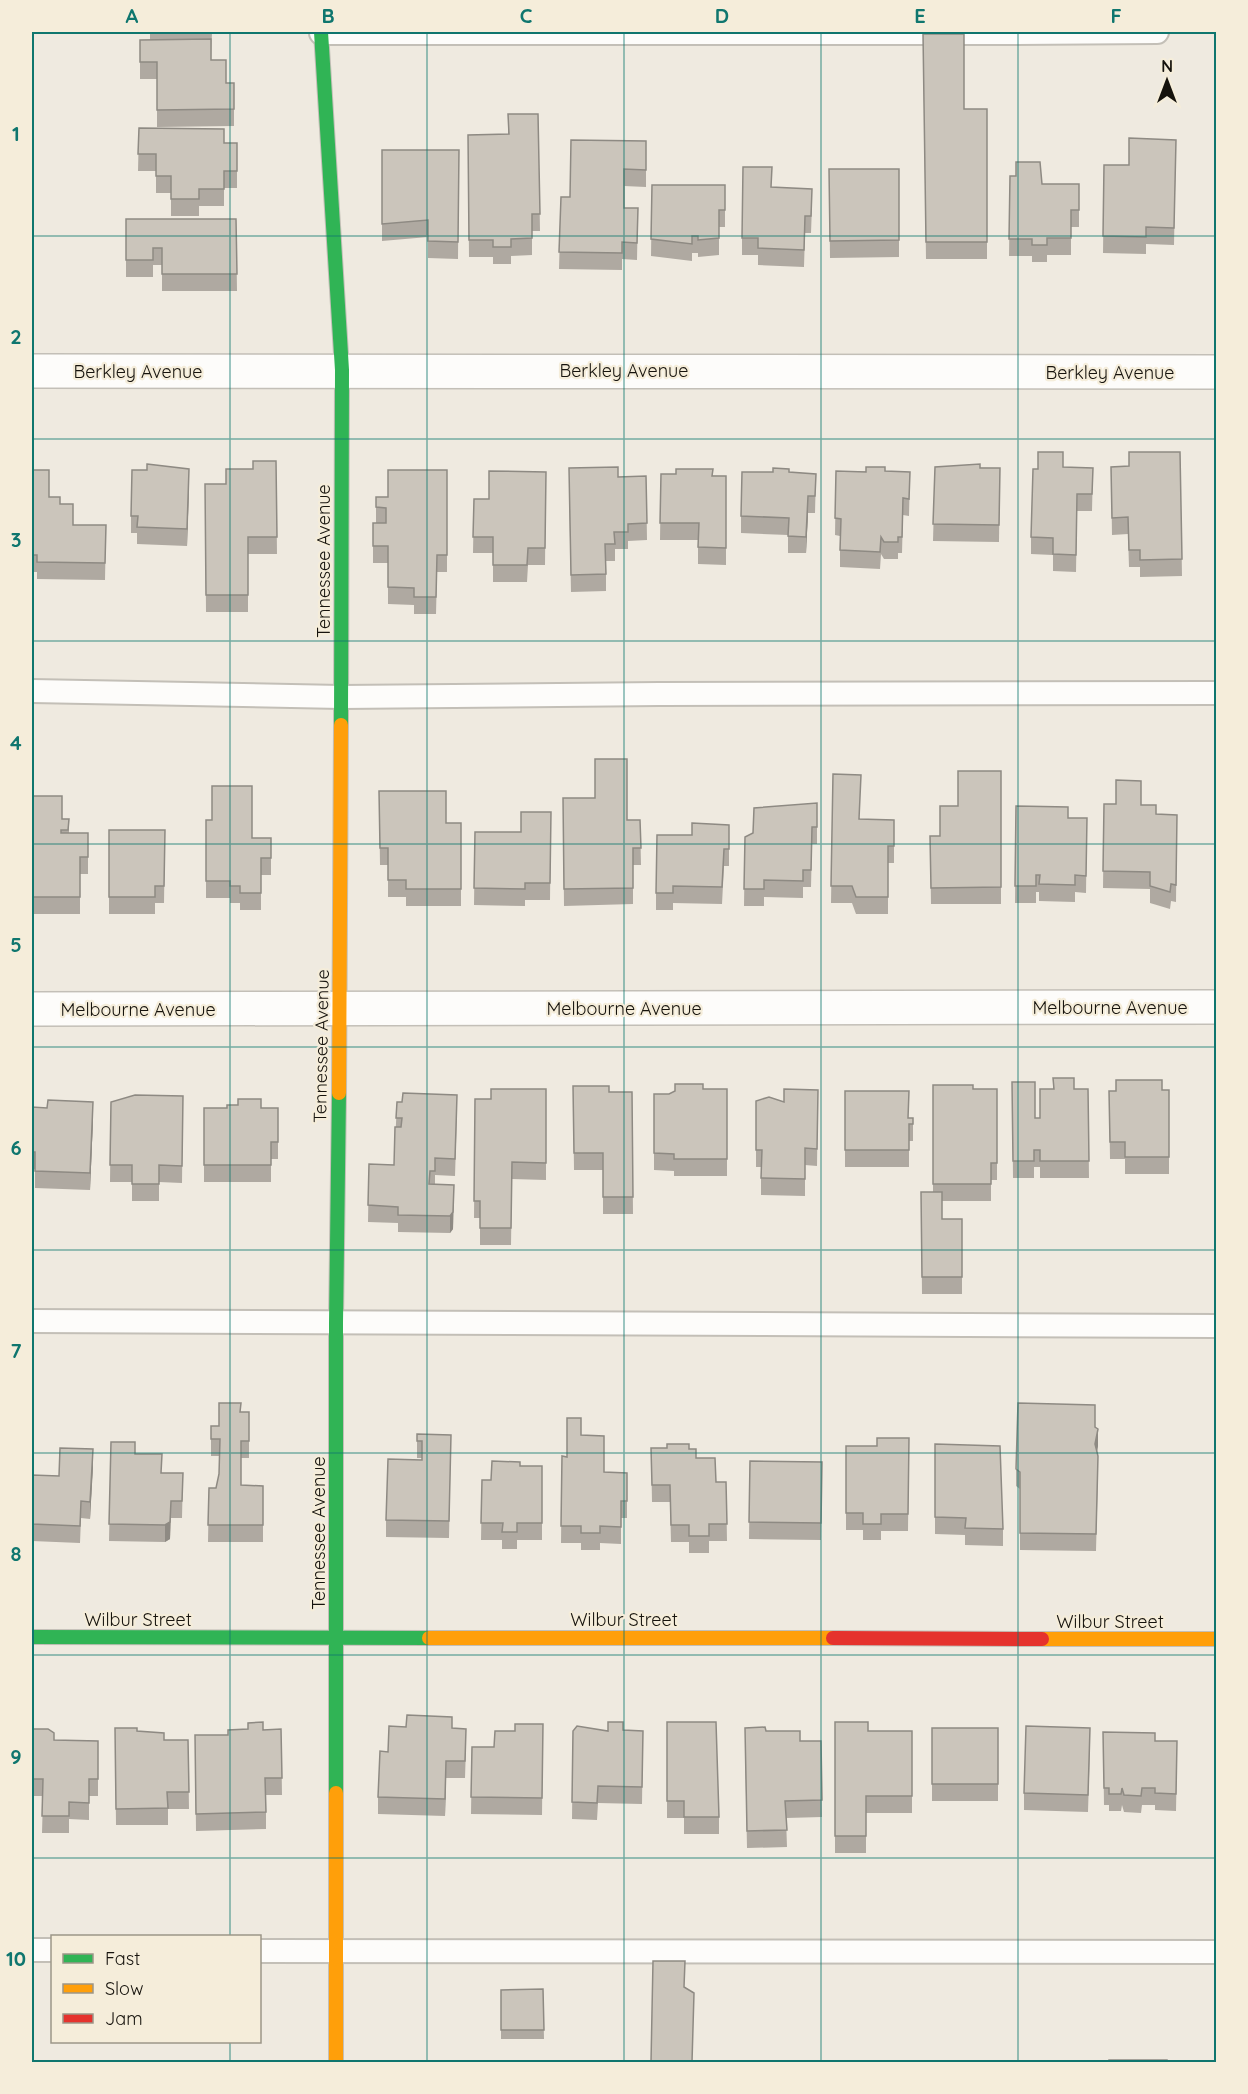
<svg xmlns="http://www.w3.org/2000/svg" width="1248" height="2094" font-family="Quicksand,sans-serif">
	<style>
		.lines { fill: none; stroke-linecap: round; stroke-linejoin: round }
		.lane-casing { stroke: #c3bfb7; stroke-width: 26 }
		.street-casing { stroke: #c3bfb7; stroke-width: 36 }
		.fast-casing { stroke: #c3bfb7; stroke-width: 16 }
		.slow-casing { stroke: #c3bfb7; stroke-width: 16 }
		.jam-casing { stroke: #c3bfb7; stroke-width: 16 }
		.lane { stroke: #fdfcfa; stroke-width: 22 }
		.street { stroke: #fdfcfa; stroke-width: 33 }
		.fast { stroke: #30b455; stroke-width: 14 }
		.slow { stroke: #ff9f0a; stroke-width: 14 }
		.jam { stroke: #e5322d; stroke-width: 14 }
		.wall { fill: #afa9a1 }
		.shaded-wall { fill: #8e8a83 }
		.building { fill: #cbc5bb; stroke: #8e8a83; stroke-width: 1.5 }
		.grid { fill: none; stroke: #0f766e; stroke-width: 1.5; stroke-opacity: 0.55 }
		.labels { text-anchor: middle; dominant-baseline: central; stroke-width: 4.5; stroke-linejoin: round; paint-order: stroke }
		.street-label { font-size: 18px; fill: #16130d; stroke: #f5edda }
		.neatline { fill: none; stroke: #0f766e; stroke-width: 2 }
		.grid-label { font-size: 20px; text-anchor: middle; font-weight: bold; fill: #0f766e }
	</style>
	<rect width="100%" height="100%" fill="#efeae0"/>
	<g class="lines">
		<defs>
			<g id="lane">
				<path d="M321 33H1006L1157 32"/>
				<path d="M32 691 341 697 659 694 1216 693"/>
				<path d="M32 1321 1216 1326"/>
				<path d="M32 1950H52"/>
				<path d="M260 1951 1216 1952"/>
			</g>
			<g id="street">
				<path d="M32 371 1216 372"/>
				<path d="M32 1009 1216 1007"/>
			</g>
			<g id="fast">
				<path d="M321 32 342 370 341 725"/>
				<path d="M32 1637 429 1638"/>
				<path d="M336 1793V1323L339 1093"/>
			</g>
			<g id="slow">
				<path d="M339 1093 341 725"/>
				<path d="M429 1638H833"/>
				<path d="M1042 1639H1216"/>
				<path d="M336 1793V2062"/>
			</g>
			<path id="jam" d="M833 1638 1042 1639"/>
		</defs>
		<!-- lane casing -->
		<use href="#lane" class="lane-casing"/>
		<!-- street casing -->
		<use href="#street" class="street-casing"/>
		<!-- fast casing -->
		<use href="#fast" class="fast-casing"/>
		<!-- slow casing -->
		<use href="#slow" class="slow-casing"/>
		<!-- jam casing -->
		<use href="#jam" class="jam-casing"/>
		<!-- lane -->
		<use href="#lane" class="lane"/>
		<!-- street -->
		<use href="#street" class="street"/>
		<!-- fast -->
		<use href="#fast" class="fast"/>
		<!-- slow -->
		<use href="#slow" class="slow"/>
		<!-- jam -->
		<use href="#jam" class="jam"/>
	</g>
	<!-- wall -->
	<g class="wall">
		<path d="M150 32H212L211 60 226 83H234V126L157 127V79H140V40H150Z"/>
		<path d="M923 34 964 109H987V259H926Z"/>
		<path d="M508 114H538L540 231H532V255L511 256V264H493V257H469L468 135 508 134Z"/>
		<path d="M139 128 224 143H237V188H224V206H199V216H171V193H156V171H138Z"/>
		<path d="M1176 140 1174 245 1146 244V254L1103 253 1104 165H1129Z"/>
		<path d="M646 141V187L624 186V208H638L637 260 622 259V270L559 269 561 197H570Z"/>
		<path d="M382 150H459L458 259 428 258V237L382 241Z"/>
		<path d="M829 169H899V257L830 258Z"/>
		<path d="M1010 176H1016L1042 184H1079V227H1071V255H1047V262H1032V256H1009Z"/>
		<path d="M652 185H725V227H719V255L698 257V253H692V261L651 256Z"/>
		<path d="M772 187 812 206 811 233H805L804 267 758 265V255H742V238Z"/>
		<path d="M126 219H236L237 291H162V265H153V277H126Z"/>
		<path d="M1180 452 1182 576 1140 577V567H1129L1128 534 1112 535 1111 467 1129 466Z"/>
		<path d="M276 461 277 554H248V612H206L205 484H226L253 469Z"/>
		<path d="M935 467 1000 468 999 542 933 541Z"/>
		<path d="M1063 467 1093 468 1092 511H1077L1076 572 1053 571V555L1031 554V537Z"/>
		<path d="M32 470 49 497 60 504 73 525H106L105 580 37 579V572H32Z"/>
		<path d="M447 470V572H437L436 614H414V605L388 604V563H373V523H376V497H388Z"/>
		<path d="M836 471 910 472 909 516 903 515 902 553H898V559H884L881 554 880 569 840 567V536L835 535Z"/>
		<path d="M546 472 545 565H528L527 582H493V553H473L474 499H489Z"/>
		<path d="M789 472 816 474 815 513H808L806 553H788V535L741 533V516Z"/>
		<path d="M661 474 726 476V565L698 564V540H660Z"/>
		<path d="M646 476 647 540 628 541V549H615V561H606V591L571 592 569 485 618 477Z"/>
		<path d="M189 486 187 546 137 544V533H131V516Z"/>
		<path d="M1001 771V904H931L930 836H940Z"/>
		<path d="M833 774 860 819 894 820V863H888V914H856L852 903H831Z"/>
		<path d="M379 791 446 823H461V906H406V897H388V865H380Z"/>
		<path d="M32 796 62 819H69V833H88V874H80V914H32Z"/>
		<path d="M563 798 627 820H640L641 865H633V904L564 906Z"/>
		<path d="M817 803V844H812L811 887H803V898L764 897V906H744L745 837Z"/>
		<path d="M1104 804 1141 805 1156 814 1177 815 1176 902 1171 901 1170 909 1150 903V889L1103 888Z"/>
		<path d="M1016 806 1068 818H1087L1086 893 1075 892V902L1039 901V892H1036V903H1015Z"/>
		<path d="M551 812 550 900H525V906L474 905 475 832H521Z"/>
		<path d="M206 820H212L252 838H271V875H261V910H240V903H230V898H206Z"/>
		<path d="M729 825V866H724L722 904 673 903V910H656V893L692 835Z"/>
		<path d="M109 830H165L164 903H155V914H109Z"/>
		<path d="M1053 1078 1074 1089H1088L1089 1178H1040V1167H1034V1178H1013L1012 1082 1035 1118H1040L1053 1089Z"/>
		<path d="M1116 1080 1162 1090H1169V1174H1125V1159H1110L1109 1091H1116Z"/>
		<path d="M933 1085 973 1089H997V1180H991V1201H942V1219H962V1294H922L921 1192H933Z"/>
		<path d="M573 1086 609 1092H632L633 1214H603V1170H574Z"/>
		<path d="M546 1089V1180L512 1179 511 1245H480V1218H474L475 1099H491Z"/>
		<path d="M703 1089H727V1176H674V1171L654 1170V1094H669Z"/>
		<path d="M818 1090 817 1166 805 1165V1196L761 1195V1167H756V1101L784 1102Z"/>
		<path d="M845 1091 908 1118H913V1141H909V1167H845Z"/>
		<path d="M183 1096 182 1183 159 1182V1201H132V1182H110L111 1102Z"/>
		<path d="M397 1102 457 1112 455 1176 435 1175V1184L454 1185 453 1229 450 1233 398 1232V1223L368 1222 369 1164 394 1165Z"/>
		<path d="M238 1105 261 1108H278V1159H271V1182H204V1108H227Z"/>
		<path d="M32 1107 93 1119 90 1190 35 1188V1169H32Z"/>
		<path d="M241 1412H249V1458H241V1485L263 1486V1542H208L209 1488H216L219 1474V1456H211V1426H219Z"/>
		<path d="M1095 1427 1098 1446 1097 1452 1098 1473 1096 1551 1020 1550V1489L1016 1486V1469Z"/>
		<path d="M417 1434 451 1435 449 1538 386 1537V1520L422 1460V1458H417Z"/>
		<path d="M581 1435 604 1472 627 1473V1518H621V1544L600 1543V1550H581V1543H561L562 1456 567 1457Z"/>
		<path d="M909 1438 908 1531H881V1540H863V1530H846V1446H877Z"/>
		<path d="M111 1442 135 1454 162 1473H183L182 1518H171L170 1539 165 1542 109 1541Z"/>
		<path d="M935 1444 1003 1529V1546L965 1545V1535L935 1534Z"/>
		<path d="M651 1448 689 1449 716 1482H726L727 1541H709V1553H689V1542H671L670 1502H652Z"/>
		<path d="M750 1461 822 1462 821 1540 749 1539Z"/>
		<path d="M93 1466 90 1519 81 1518 80 1543 32 1541V1475L59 1476Z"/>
		<path d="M520 1466H542V1540H517V1549H502V1540H481L482 1480H491Z"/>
		<path d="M667 1722 719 1817V1834H684V1818H667Z"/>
		<path d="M835 1722 868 1731H912V1813H866V1853H835Z"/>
		<path d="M543 1724 542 1815 471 1814 472 1747H494L515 1731Z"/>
		<path d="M115 1728 137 1731 164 1740H188L189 1809H168V1825H116Z"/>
		<path d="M452 1728 466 1746 465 1778H446L445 1816 378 1814V1797Z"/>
		<rect x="932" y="1728" width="66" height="73"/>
		<path d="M32 1729 54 1740 98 1741V1796H89V1820L69 1819V1833H42L43 1796H32Z"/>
		<path d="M281 1729 282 1795H266V1829L196 1831 195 1735H228L263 1730Z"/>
		<path d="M623 1730 643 1731 642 1804 598 1803 597 1820 572 1819 573 1731H608Z"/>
		<path d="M766 1731 800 1741H821L822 1817 786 1818 787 1847 747 1848 745 1745Z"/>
		<path d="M1103 1732 1155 1741 1177 1758 1176 1811 1155 1810V1805H1142L1141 1813 1124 1812 1122 1805 1121 1811H1109V1805H1104Z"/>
		<path d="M1090 1745 1088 1812 1024 1810V1793Z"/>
		<path d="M543 1989 544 2039H501V1990Z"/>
	</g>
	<!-- shaded-wall -->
	<g class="shaded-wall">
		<path d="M189 469V486L187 546V529Z"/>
		<path d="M808 496V513L806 553V537Z"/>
		<path d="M93 1102V1119L90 1190V1173Z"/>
		<path d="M454 1185 453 1229 450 1233V1216Z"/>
		<path d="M1098 1429V1446L1095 1461V1444Z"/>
		<path d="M93 1449V1466L90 1519V1502Z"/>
		<path d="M171 1501 170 1539 165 1542V1525Z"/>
		<path d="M446 1761V1778L445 1816V1799Z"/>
	</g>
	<!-- building -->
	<g class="building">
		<path d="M923 34H964V109H987V242H926Z"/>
		<path d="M211 39V60H226V83H234V109L157 110V62H140V40Z"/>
		<path d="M508 114H538L540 214H532V238L511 239V247H493V240H469L468 135 509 134Z"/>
		<path d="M139 128 224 129V143H237V171H224V189H199V199H171V176H156V154H138Z"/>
		<path d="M1129 138 1176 140 1174 228 1146 227V237L1103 236 1104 165H1129Z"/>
		<path d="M571 140 646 141V170L624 169V208H638L637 243 622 242V253L559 252 561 197H570Z"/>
		<path d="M382 150H459L458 242 428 241V220L382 224Z"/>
		<path d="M1016 162H1040L1042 184H1079V210H1071V238H1047V245H1032V239H1009L1010 176H1016Z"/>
		<path d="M743 167H772L771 187 812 189 811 216H805L804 250 758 248V238H742Z"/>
		<path d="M829 169H899V240L830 241Z"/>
		<path d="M652 185H725V210H719V238L698 240V236H692V244L651 239Z"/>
		<path d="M126 219H236L237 274H162V248H153V260H126Z"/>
		<path d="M1038 452H1063V467L1093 468 1092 494H1077L1076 555 1053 554V538L1031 537 1033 469H1038Z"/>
		<path d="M1129 452H1180L1182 559 1140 560V550H1129L1128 517 1112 518 1111 467 1129 466Z"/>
		<path d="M253 461H276L277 537H248V595H206L205 484H226V469H253Z"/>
		<path d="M147 464 189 469 187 529 137 527 138 516H131L132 470H147Z"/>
		<path d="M980 464V468H1000L999 525 933 524 935 467Z"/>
		<path d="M618 467V477L646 476 647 523 628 524V532H614L615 544H605L606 574 571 575 569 468Z"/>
		<path d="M866 467H885V471L910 472 909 499 903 498 902 537H898V542H884L881 537 880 552 840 550 841 519 835 518 836 471 866 472Z"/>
		<path d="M773 468 789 469V472L816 474 815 496H808L806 537 788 536 789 518 741 516 742 472H773Z"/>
		<path d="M676 469H713L712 476H726V548L698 547 699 523H660L661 474H676Z"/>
		<path d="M32 470H49V497H60V504H73V525H106L105 563 37 562V555H32Z"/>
		<path d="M388 470H447V555H437L436 597H414V588L388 587V546H373V523H386V508L376 507V497H388Z"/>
		<path d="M489 471 546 472 545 548H528L527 565H493V537H473L474 499H489Z"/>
		<path d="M595 759H627V820H640L641 848H633V888L564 889 563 798H595Z"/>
		<path d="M958 771H1001V887L931 888 930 836H940V806H958Z"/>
		<path d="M833 774 861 775 859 819 894 820V846H888V897H856L852 886H831Z"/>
		<path d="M1116 780 1141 781V805H1156V814L1177 815 1176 885 1171 884 1170 892 1150 886V872L1103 871 1104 804H1116Z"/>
		<path d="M212 786H252V838H271V858H261V893H240V886H230V881H206V820H212Z"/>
		<path d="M379 791H446V823H461V889H406V880H388V848H380Z"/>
		<path d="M32 796H62V819H69L68 830H61V833H88V857H80V897H32Z"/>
		<path d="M817 803V827H812L811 870H803V881L764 880V889H744L745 837 753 833 754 808Z"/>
		<path d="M1016 806 1068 807V818H1087L1086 876 1075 875V885L1039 884 1040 875H1036V886H1015Z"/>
		<path d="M521 812H551L550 883H525V889L474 888 475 832H521Z"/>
		<path d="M692 823 729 825V849H724L722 887 673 886V893H656L657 835H692Z"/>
		<path d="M109 830H165L164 886H155V897H109Z"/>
		<path d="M1053 1078H1074V1089H1088L1089 1161H1040V1150H1034V1161H1013L1012 1082H1035V1118H1040V1089H1054Z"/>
		<path d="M1116 1080H1162V1090H1169V1157H1125V1142H1110L1109 1091H1116Z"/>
		<path d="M675 1084H703V1089H727V1159H674V1154L654 1153V1094H669L675 1091Z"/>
		<path d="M933 1085H973V1089H997V1163H991V1184H933Z"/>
		<path d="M573 1086H609V1092H632L633 1197H603V1153H574Z"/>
		<path d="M491 1089H546V1163L512 1162 511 1228H480V1201H474L475 1099H491Z"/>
		<path d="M784 1089 818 1090 817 1149 805 1148V1179L761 1178 762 1150H756V1101L769 1097 784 1102Z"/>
		<path d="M845 1091H909L908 1118H913V1124H909V1150H845Z"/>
		<path d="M403 1093 457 1095 455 1159 435 1158V1171H430L429 1184 454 1185 453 1212 450 1216 398 1215V1207L368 1205 369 1164 394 1165 395 1127H401L402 1118H396L397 1102H402Z"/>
		<path d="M135 1095 183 1096 182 1166 159 1165V1184H132V1165H110L111 1102Z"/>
		<path d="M238 1099H261V1108H278V1142H271V1165H204V1108H227V1105H238Z"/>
		<path d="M48 1100 93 1102 90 1173 35 1171V1152H32V1107L47 1108Z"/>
		<path d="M921 1192H942V1219H962V1277H922Z"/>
		<path d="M219 1403H241L240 1412H249V1441H241V1485L263 1486V1525H208L209 1488H216L219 1474 220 1439H211V1426H219Z"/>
		<path d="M1018 1403 1095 1405V1427L1098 1429 1095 1444 1098 1456 1096 1534 1020 1533V1472L1016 1469Z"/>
		<path d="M567 1418H581V1435L604 1436V1472L627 1473V1501H621V1527L600 1526V1533H581V1526H561L562 1456 567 1457Z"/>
		<path d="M417 1434 451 1435 449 1521 386 1520 388 1459 422 1460V1441H417Z"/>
		<path d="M877 1438H909L908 1514H881V1524H863V1513H846V1446H877Z"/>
		<path d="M111 1442H135V1454H162L161 1473H183L182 1501H171L170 1522 165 1525 109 1524Z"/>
		<path d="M667 1444H689V1449H696V1458H715L716 1482H726L727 1524H709V1536H689V1525H671L670 1485H652L651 1448H667Z"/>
		<path d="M935 1444 1000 1446 1003 1529 965 1528 966 1518 935 1517Z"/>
		<path d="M60 1448 93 1449 90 1502 81 1501 80 1526 32 1524V1475L59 1476Z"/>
		<path d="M492 1461 520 1462V1466H542V1523H517V1532H502L503 1523H481L482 1480H491Z"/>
		<path d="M750 1461 822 1462 821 1523 749 1522Z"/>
		<path d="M407 1715 452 1717V1728L466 1729 465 1761H446L445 1799 378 1797 380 1751 388 1752 389 1726 406 1727Z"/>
		<path d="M263 1722V1730L281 1729 282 1778H265L266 1812 196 1814 195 1735H228V1730L248 1729V1723Z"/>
		<path d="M608 1722H623V1730L643 1731 642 1787 598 1786 597 1803 572 1802 573 1731 577 1726 608 1731Z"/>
		<path d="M667 1722H716L719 1817H684V1801H667Z"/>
		<path d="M835 1722H868V1731H912V1796H866V1836H835Z"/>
		<path d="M515 1724H543L542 1798 471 1797 472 1747H494L495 1731H515Z"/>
		<path d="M1026 1726 1090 1728 1088 1795 1024 1793Z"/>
		<path d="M765 1727 766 1731H800V1741H821L822 1800 785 1801 787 1830 747 1831 745 1728Z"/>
		<path d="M115 1728H137V1731L164 1733V1740H188L189 1792H167L168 1808 116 1809Z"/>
		<rect x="932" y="1728" width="66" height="56"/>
		<path d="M32 1729H48L54 1733V1740L98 1741V1779H89V1803L69 1802V1816H42L43 1779H32Z"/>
		<path d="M1103 1732 1155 1733V1741H1177L1176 1794 1155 1793V1788H1142L1141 1796 1124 1795 1122 1788 1121 1794H1109V1788H1104Z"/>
		<path d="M653 1961H685L684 1987 694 1993 692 2062H651Z"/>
		<path d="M543 1989 544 2030H501V1990Z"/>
		<rect x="1109" y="2060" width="58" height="2"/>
	</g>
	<!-- grid -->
	<path class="grid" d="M230 32V1936M427 32V2062M624 32V2062M821 32V2062M1018 32V2062M32 236H1216M32 439H1216M32 641H1216M32 844H1216M32 1047H1216M32 1250H1216M32 1453H1216M32 1655H1216M32 1858H1216M230 2042V2062"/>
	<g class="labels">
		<!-- street labels -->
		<g class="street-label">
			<text x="624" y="370">Berkley Avenue</text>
			<text x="138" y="371">Berkley Avenue</text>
			<text x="1110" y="372">Berkley Avenue</text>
			<text transform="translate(323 561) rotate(-90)">Tennessee Avenue</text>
			<text x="1110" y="1007">Melbourne Avenue</text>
			<text x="624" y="1008">Melbourne Avenue</text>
			<text x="138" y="1009">Melbourne Avenue</text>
			<text transform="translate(321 1046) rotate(-89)">Tennessee Avenue</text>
			<text transform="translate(318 1533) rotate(-90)">Tennessee Avenue</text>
			<text x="138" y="1619">Wilbur Street</text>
			<text x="624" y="1619">Wilbur Street</text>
			<text x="1110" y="1621">Wilbur Street</text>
		</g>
	</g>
	<!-- border -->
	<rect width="1248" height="2094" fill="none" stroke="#f5edda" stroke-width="66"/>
	<!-- legend -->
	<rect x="51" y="1935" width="210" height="108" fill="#f5edda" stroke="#9c9688" stroke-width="1.5"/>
	<rect x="63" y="1954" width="30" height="9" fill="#30b455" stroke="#9c9688" stroke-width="1.5"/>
	<text x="105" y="1965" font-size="18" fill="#16130d">Fast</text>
	<rect x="63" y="1984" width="30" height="9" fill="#ff9f0a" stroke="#9c9688" stroke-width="1.5"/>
	<text x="105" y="1995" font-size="18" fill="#16130d">Slow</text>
	<rect x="63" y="2014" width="30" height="9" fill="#e5322d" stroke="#9c9688" stroke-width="1.5"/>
	<text x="105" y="2025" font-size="18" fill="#16130d">Jam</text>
	<!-- north arrow -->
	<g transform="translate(1167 81)" stroke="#f5edda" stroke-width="4.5" paint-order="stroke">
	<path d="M0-4.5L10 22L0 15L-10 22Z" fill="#16130d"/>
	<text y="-9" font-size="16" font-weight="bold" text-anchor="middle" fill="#16130d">N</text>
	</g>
	<rect x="33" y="33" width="1182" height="2028" class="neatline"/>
	<g class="grid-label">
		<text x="132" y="23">A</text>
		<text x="328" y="23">B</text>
		<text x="526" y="23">C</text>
		<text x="722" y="23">D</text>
		<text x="920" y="23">E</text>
		<text x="1116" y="23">F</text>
		<text x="16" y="141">1</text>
		<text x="16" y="344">2</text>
		<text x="16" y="547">3</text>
		<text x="16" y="750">4</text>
		<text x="16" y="952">5</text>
		<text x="16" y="1155">6</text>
		<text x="16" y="1358">7</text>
		<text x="16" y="1561">8</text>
		<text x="16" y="1764">9</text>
		<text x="16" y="1966">10</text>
	</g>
</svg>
